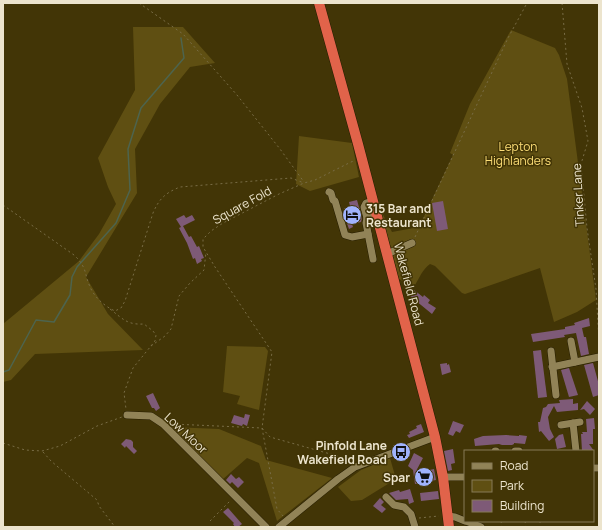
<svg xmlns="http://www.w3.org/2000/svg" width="602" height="530" font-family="Manrope,sans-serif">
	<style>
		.green { fill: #5f4f12 }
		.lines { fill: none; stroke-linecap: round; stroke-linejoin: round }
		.stream { stroke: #4d644e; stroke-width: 1.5 }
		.building { fill: #7e5a77 }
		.minor-casing { stroke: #261d00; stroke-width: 8 }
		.highway-casing { stroke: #261d00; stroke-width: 11 }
		.path { stroke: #796d46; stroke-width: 1; stroke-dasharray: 2 3; stroke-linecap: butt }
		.minor { stroke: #918357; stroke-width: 7 }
		.highway { stroke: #e1634a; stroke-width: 10 }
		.labels { text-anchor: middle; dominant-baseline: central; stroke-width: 3; stroke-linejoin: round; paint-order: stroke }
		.park-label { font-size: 12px; fill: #fcdd76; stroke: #423506 }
		.street-label { font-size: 12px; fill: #ece4cd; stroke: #423506 }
		.poi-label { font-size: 12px; font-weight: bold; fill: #ece4cd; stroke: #423506; text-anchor: end }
	</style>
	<rect width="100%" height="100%" fill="#423506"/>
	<!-- green -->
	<g class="green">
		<path d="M133 27H183L215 63 190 67 160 104 135 149 137 193 86 277 108 314 143 350 35 354 11 380 3 382V324L79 261 99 234 116 204 108 187 98 158 135 90Z"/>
		<path d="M511 30 555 48 559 55 567 79 596 300 577 312 554 322 540 268 465 294 462 293 435 266 430 264C422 270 420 277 415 285L406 283 399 279 381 211 392 232 419 227 453 155 455 156 450 153 470 104Z"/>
		<path d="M299 136 352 143 359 177 310 191 296 184Z"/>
		<path d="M227 346 265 347 268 351 259 410 237 404 240 396 223 392Z"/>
		<path d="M171 427 219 429 261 446 266 460 332 478 277 521 259 463 247 458 222 480Z"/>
		<path d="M390 458 396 479 362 500 351 501 338 487 361 470Z"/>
	</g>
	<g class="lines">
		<!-- stream -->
		<path class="stream" d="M3 372 9 370 36 320 54 322 70 295 72 277 77 267 116 223 130 190 128 149 141 108 184 58 181 38"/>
	</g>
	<!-- building -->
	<g class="building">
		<path d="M357 200 362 218 361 222 352 224 353 227 349 229 343 212 351 210 349 202Z"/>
		<path d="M443 201 448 229 437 231 432 203Z"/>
		<path d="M184 215 186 218 192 215 195 220 183 226 189 237 191 236 197 247 199 246 204 258 201 259 202 261 197 264 195 258 193 259 187 243 179 228 181 227 176 219Z"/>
		<path d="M414 290 423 297 424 295 430 300 428 303 436 308 432 314 410 296Z"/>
		<path d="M589 318 590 326 582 328 584 337H586L589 354 581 356 576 333 564 335 565 337 533 342 531 334 565 329V327L575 325 574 323Z"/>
		<path d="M541 350 547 397 538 398 533 351Z"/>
		<path d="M447 363V365L449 364 451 372 442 375 440 364Z"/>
		<path d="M593 363 599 385V395L593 397 584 365Z"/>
		<path d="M569 368 578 395 569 397 561 370Z"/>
		<path d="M153 393 160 408 156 411 154 408H152L146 396Z"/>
		<path d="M573 399V404L578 403V410L557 412 554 406 548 417 550 429 554 437 549 441 541 431 539 432 538 422H540L543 408 546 407 548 404 560 403 559 400Z"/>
		<path d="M587 401 595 409 590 415 584 409 580 410Z"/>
		<path d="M245 414 250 415 247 426 243 424 242 426 231 423 234 415 244 418Z"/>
		<path d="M594 418 595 429H593V444H589L594 451H582L581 434H583L582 432H587L586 419Z"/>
		<path d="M453 421 464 425 460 433 456 431 453 436 448 434Z"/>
		<path d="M421 424 424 432 409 438 407 435 410 434 409 432 417 428 416 426Z"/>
		<path d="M563 434 566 447 557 449 555 439 559 435Z"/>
		<path d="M506 435 519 436V435L527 436 525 444 514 443V444L512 445H502L499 444 475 446 474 439 483 436Z"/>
		<path d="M126 439 131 440 133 442V447L137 451 134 454 126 446 125 448 121 444Z"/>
		<path d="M453 449 455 463 451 464 452 470 448 471 444 451Z"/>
		<path d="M414 453 423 458 415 473 434 469 436 480 415 484 413 470 408 466Z"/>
		<path d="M231 474 236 479 239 477 244 482 238 488 232 482 230 484 226 480Z"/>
		<path d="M410 489 414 502 409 504 408 499 396 500 389 493 399 490 400 492Z"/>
		<path d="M438 491 439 499 421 501 420 493Z"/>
		<path d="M380 498 384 502 381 505 386 509 382 513 373 506Z"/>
		<path d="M228 508 242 524 238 527H235L233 524 234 523 223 512Z"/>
	</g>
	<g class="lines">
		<defs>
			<g id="minor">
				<path d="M329 192 331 193 333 200 335 201 345 235 352 237 368 234"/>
				<path d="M367 218 364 207 366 203 373 201"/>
				<path d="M387 254 412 243"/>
				<path d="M373 259 366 223 367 218 377 216"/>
				<path d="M571 341 575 362"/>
				<path d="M551 351 556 395"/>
				<path d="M552 367 599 357"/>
				<path d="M127 415 151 416 163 424 266 527"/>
				<path d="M573 423 576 451"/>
				<path d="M561 425 580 422"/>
				<path d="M495 451H496"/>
				<path d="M515 451H519"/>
				<path d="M593 468H599"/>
				<path d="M443 477H465"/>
				<path d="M386 497 394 505 404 507 411 514 415 527"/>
				<path d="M448 516 455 517 465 521"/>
				<path d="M466 521 481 527"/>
				<path d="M279 527 338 479 355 467 435 437"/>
			</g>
			<path id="highway" d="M319 3 358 144 435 437 443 477 449 527"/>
		</defs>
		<!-- minor casing -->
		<use href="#minor" class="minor-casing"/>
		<!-- highway casing -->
		<use href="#highway" class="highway-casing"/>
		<!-- path -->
		<g class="path">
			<path d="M139 3 183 34 237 95 280 149 304 182"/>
			<path d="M562 3 567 64 582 108 588 141 581 164 587 228 596 289 599 341"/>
			<path d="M3 205 74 255C88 268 84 275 91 289 96 299 106 307 115 311L121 308 125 301 153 213C159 199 165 193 180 187L291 178 304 183"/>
			<path d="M415 237 508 38 527 3"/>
			<path d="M110 309C123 319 127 325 144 324L153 331 156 335 155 341 133 368 124 393 126 409"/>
			<path d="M151 346 165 336 171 329 179 296 190 283 204 270 206 252"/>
			<path d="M172 424 262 428 277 509 283 516"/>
			<path d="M3 443 25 450 42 451 60 446 97 426 122 417"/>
			<path d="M43 452 51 461 97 500 99 506 115 527"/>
			<path d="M350 464 341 457 270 437 262 428 272 352 215 267 203 247V239L211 231 223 223 279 194 304 183 315 180 351 162 354 161"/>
			<path d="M419 518 439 516"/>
			<path d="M210 521 231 500"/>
			<path d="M501 521 502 527"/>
			<path d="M525 521 526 527"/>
			<path d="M540 521V527"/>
		</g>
		<!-- minor -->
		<use href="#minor" class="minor"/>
		<!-- highway -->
		<use href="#highway" class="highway"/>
	</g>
	<!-- icons -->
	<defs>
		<symbol id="hotel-disc" viewBox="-11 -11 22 22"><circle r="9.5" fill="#a0b3fd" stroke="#423506"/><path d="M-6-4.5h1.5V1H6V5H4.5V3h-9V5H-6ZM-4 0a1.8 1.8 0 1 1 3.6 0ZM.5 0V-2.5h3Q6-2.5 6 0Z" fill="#111"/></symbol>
		<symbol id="bus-disc" viewBox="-11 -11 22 22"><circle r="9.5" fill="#a0b3fd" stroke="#423506"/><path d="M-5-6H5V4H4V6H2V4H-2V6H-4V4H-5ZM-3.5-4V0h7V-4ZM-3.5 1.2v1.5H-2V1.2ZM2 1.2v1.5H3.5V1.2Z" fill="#111"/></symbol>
		<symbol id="supermarket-disc" viewBox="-11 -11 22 22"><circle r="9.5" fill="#a0b3fd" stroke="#423506"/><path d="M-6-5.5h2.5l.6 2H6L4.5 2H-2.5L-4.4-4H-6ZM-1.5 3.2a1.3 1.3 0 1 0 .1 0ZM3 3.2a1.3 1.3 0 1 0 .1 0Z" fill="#111"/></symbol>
	</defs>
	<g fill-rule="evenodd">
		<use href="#hotel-disc" x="341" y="204" width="22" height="22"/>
		<use href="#bus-disc" x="390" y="441" width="22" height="22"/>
		<use href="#supermarket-disc" x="413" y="466" width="22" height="22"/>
	</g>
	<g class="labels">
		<!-- park labels -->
		<g class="park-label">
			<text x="518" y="146">Lepton<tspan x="518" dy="14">Highlanders</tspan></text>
		</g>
		<!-- street labels -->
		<g class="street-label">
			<text transform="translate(578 195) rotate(-93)">Tinker Lane</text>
			<text transform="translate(242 205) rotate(-29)">Square Fold</text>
			<text transform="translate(409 284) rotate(75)">Wakefield Road</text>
			<text transform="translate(186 433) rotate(43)">Low Moor</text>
		</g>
		<!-- poi labels -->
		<g class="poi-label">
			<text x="366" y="208" text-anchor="start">315 Bar and<tspan x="366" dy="14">Restaurant</tspan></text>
			<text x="387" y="445">Pinfold Lane<tspan x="387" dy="14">Wakefield Road</tspan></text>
			<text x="410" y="477">Spar</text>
		</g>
	</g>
	<!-- border -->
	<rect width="602" height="530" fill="none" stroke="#ece4cd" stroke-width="8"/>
	<!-- legend -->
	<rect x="464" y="450" width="130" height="72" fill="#423506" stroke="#867b56"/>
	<rect x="472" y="463" width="20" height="6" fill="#918357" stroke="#867b56"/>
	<text x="500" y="470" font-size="12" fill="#ece4cd">Road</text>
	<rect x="472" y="480" width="20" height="12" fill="#5f4f12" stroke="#867b56"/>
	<text x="500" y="490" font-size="12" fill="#ece4cd">Park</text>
	<rect x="472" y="500" width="20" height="12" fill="#7e5a77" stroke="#867b56"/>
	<text x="500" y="510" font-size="12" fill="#ece4cd">Building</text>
</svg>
